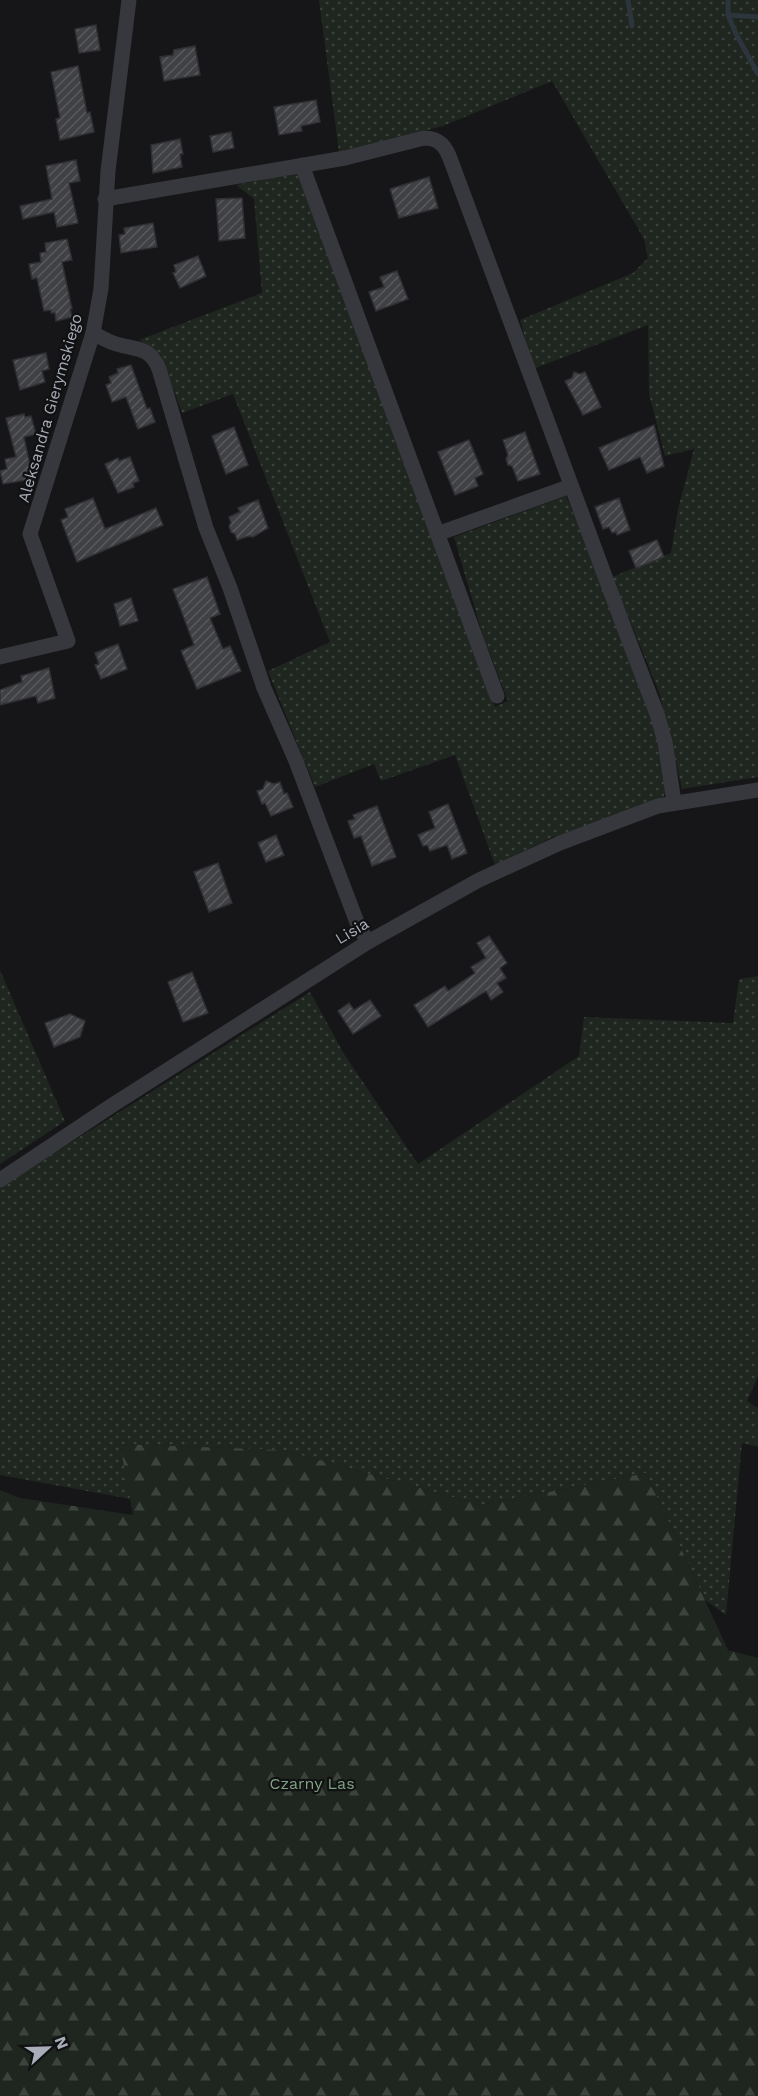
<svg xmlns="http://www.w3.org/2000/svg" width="758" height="2096" font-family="'Work Sans',sans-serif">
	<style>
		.grass { fill: url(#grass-dots) }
		.forest { fill: url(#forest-firs) }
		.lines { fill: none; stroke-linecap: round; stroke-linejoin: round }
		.stream { stroke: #2c353c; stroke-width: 5 }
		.building { fill: url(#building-hatch); stroke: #303034; stroke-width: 1.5 }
		.minor { stroke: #37383d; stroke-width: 15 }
		.labels { text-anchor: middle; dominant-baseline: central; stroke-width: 4.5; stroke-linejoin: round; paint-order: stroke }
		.street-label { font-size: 16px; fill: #a8adb8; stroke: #111113 }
		.park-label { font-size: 16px; fill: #7fa381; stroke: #111113 }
	</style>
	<defs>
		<pattern id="grass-dots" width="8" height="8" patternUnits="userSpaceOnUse" patternTransform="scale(1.5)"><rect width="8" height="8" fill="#1e261f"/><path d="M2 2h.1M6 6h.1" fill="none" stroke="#3c433d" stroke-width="1.8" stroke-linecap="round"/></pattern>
		<pattern id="forest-firs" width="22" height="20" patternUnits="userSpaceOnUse" patternTransform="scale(1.5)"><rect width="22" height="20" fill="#1e261f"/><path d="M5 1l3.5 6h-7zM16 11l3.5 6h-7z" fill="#3c433d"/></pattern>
		<pattern id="building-hatch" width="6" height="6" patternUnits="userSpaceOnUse" patternTransform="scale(1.5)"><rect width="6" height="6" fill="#404145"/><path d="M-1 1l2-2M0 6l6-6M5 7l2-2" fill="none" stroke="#595a5e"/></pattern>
	</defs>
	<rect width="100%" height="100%" fill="#161618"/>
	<!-- grass -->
	<g class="grass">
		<path d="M319 0H758V777L682 789 659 692 612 577 671 553 678 509 694 449 665 456 649 394 648 325 533 369 520 320 633 273 648 258 644 239 552 81 443 126 339 152Z"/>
		<path d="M297 172 393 424 495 707 508 701 482 633 454 537 566 496 606 591 656 722 666 792 662 799 557 840 555 836 495 865 455 755 381 781 374 764 315 787 268 671 330 642 233 394 182 413 160 354 139 340 262 293 254 199 236 185Z"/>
		<path d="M0 970 65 1121 0 1164Z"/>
		<path d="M758 976V1376L747 1401 758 1408V1447L742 1443 726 1615 705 1600 646 1473 481 1505 282 1450 121 1444 131 1499 0 1475V1187L310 992 344 1054 418 1164 579 1056 584 1017 733 1023 739 979Z"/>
	</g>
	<!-- forest -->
	<path class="forest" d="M120 1444 282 1450 481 1505 646 1473 728 1650 758 1658V2096H0V1490L20 1498 133 1515Z"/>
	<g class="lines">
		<!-- stream -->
		<g class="stream">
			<path d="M628 0 632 26"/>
			<path d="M728 0V15L758 17"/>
			<path d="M728 15 736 34 758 74"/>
		</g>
	</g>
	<!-- building -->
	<g class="building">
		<path d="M96 25 100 50 79 53 75 29Z"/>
		<path d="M195 46 200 75 164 81 160 57 173 55 174 50Z"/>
		<path d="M78 66 87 113 90 112 94 132 60 140 56 119 60 118 51 72Z"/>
		<path d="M316 100 320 122 301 126 302 131 279 135 274 107Z"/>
		<path d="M231 132 234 148 213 152 210 136Z"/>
		<path d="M180 139 183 154H180L182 167 153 173 151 145Z"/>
		<path d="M76 160 80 181 69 183 78 223 57 227 54 212 23 219 20 206 52 199 46 166Z"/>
		<path d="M429 177 438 208 399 218 390 189Z"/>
		<path d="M242 198 245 238 219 241 216 199Z"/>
		<path d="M153 223 157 247 121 253 119 235 125 234 124 228Z"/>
		<path d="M67 239 72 260 62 262 72 309H70L72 317 56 321 55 313H51V310L44 311 37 278 32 279 29 264 41 262 40 253 46 252 45 243Z"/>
		<path d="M198 256 206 276 180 288 173 273 176 272 174 265Z"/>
		<path d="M397 271 408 299 376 311 369 292 384 287 380 277Z"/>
		<path d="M46 353 49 369 42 371 45 382 20 390 13 360Z"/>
		<path d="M131 365 147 409 150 408 155 422 138 429 126 397 112 402 106 385 111 383 109 377 118 373 117 369Z"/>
		<path d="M574 372 580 374 585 372 601 407 583 415 565 381 572 378Z"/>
		<path d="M24 414 25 417 31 416 36 434 24 437 33 479 3 484 0 471 7 469 5 459 16 457 6 418Z"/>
		<path d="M654 425 664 466 647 473 640 457 609 470 599 448Z"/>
		<path d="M234 427 248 465 226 474 212 436Z"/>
		<path d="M525 432 540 474 518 481 512 466 508 465 506 459 508 455 503 440Z"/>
		<path d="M469 440 483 474 475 478 478 486 455 495 438 452Z"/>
		<path d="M130 457 139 481 133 483 134 487 118 493 105 464 118 458 119 461Z"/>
		<path d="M93 498 105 529 156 508 163 525 77 562 61 520 68 517 65 509Z"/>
		<path d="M619 498 630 530 617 535 616 532 612 533 609 527 603 529 595 507Z"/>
		<path d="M258 500 268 528 253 537 249 536 237 540 235 534 231 532 229 526 231 523 229 517 240 512 238 508Z"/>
		<path d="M657 540 664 557 636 568 629 551Z"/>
		<path d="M207 577 220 614 210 618 223 649 230 646 241 671 197 689 181 651 194 645 173 589Z"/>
		<path d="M131 598 138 621 120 626 114 604Z"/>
		<path d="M118 644 127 669 101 679 95 665 99 664 95 653Z"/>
		<path d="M49 668 55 698 38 703 36 696 0 705V690L22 682 21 676Z"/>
		<path d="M266 781 274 784 280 782 284 794 287 793 293 807 271 816 265 803 262 804 257 791 263 789Z"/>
		<path d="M448 804 467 853 452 859 447 845 430 851 427 845 423 846 418 835 435 828 429 812Z"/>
		<path d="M377 806 396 857 372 866 361 836 354 838 348 821 355 819 353 815Z"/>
		<path d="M276 835 284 855 266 862 258 843Z"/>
		<path d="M218 863 232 903 209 912 194 872Z"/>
		<path d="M489 936 507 963 500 968 506 978 497 983 503 992 491 1000 486 991 428 1027 414 1005 445 986 448 991 475 973 471 967 486 958 477 943Z"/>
		<path d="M192 972 208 1013 183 1022 168 982Z"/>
		<path d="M370 1000 381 1016 353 1034 338 1011 349 1003 354 1010Z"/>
		<path d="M70 1014 85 1021 80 1037 54 1047 45 1023Z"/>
	</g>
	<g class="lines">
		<!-- minor -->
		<g class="minor">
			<path d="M302 165 497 696"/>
			<path d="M105 199 345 158 424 138C440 138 446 147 451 161L626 633 657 714 665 742 674 802"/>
			<path d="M93 333C102 338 110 343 120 345 140 350 150 348 159 369L206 528 230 588 264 688 296 761 358 925 368 942"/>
			<path d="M437 534 571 486"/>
			<path d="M0 657 68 641 30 534 93 333 101 289 108 171 129 0"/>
			<path d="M0 1180 111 1106 368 942 479 880 560 843 658 806 758 790"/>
		</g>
	</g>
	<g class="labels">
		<!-- street labels -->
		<g class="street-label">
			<text transform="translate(50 408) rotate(-74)">Aleksandra Gierymskiego</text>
			<text transform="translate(352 931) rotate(-31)">Lisia</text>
		</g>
		<!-- park labels -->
		<g class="park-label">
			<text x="312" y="1783">Czarny Las</text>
		</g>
	</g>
	<!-- north arrow -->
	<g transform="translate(48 2048) rotate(68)" stroke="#111113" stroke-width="4.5" paint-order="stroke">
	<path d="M0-4.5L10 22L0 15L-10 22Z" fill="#a8adb8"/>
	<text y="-9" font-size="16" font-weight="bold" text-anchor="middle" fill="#a8adb8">N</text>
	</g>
</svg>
